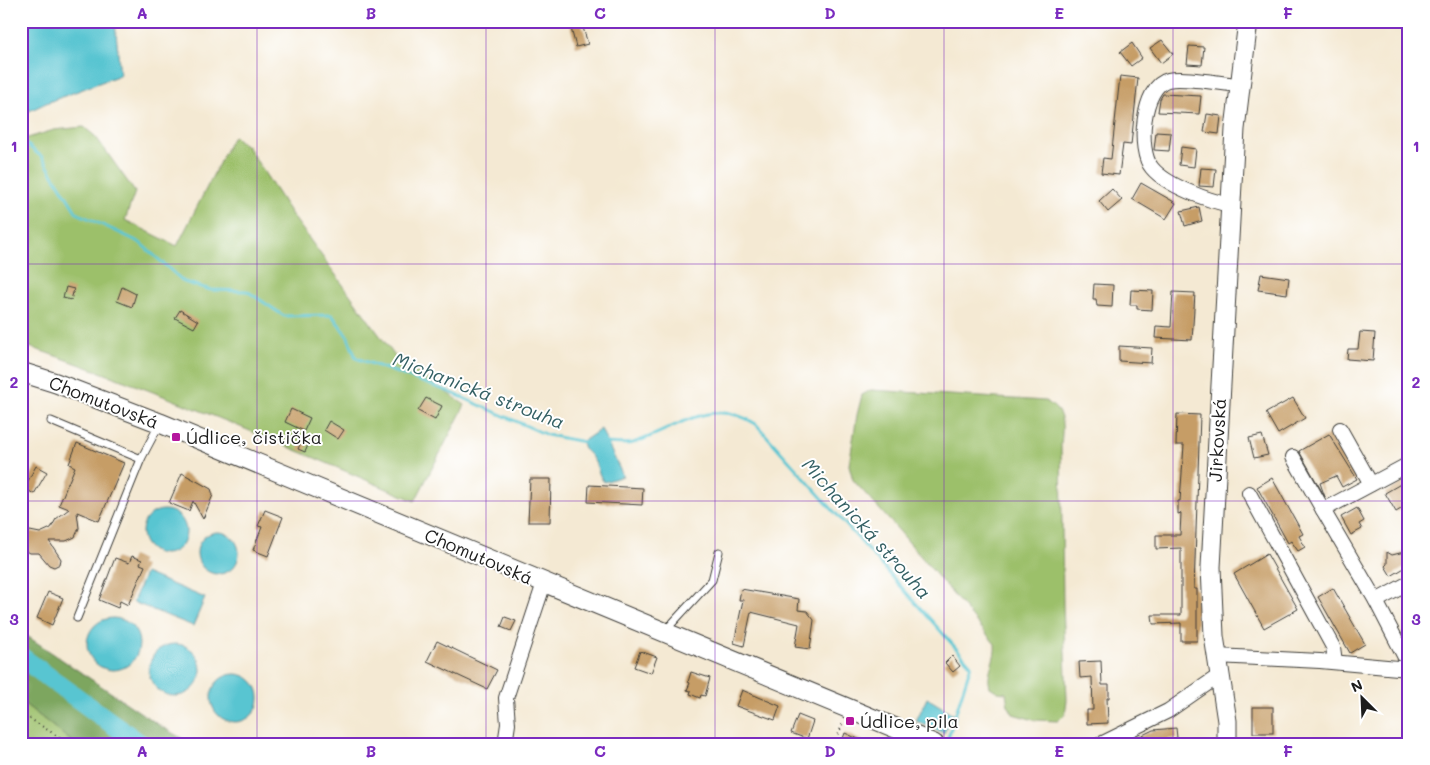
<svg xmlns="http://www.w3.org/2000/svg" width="1430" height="765" font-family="Mali,sans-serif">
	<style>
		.green { fill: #9cc06a; stroke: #5c6e43 }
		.forest { fill: #7da65e; stroke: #4c613d }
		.water { fill: #59c5d1; stroke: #3a7076 }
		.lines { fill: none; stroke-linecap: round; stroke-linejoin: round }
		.stream { stroke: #59c5d1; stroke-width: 3 }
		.river { stroke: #59c5d1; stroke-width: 20 }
		.building { fill: #c69d66 }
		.lane-casing { stroke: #3c3b37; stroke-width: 9 }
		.street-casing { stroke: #3c3b37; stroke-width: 16 }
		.secondary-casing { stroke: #3c3b37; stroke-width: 21 }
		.path { stroke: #3c3b37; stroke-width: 2; stroke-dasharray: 1 4; stroke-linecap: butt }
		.lane { stroke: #fff; stroke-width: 7 }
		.street { stroke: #fff; stroke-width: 14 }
		.secondary { stroke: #fff; stroke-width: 19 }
		.grid { fill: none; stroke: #7b2cbf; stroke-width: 1; stroke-opacity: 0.55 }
		.poi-dot { fill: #b5179e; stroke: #fff; stroke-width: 2 }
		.labels { text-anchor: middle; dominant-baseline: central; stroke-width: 4; stroke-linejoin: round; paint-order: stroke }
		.street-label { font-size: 18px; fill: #1c1c1c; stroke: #fff }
		.poi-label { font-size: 18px; fill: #1c1c1c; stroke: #fff; text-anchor: start }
		.water-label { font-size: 19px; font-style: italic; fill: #346064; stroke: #fff }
		.neatline { fill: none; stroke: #7b2cbf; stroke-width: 2 }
		.grid-label { font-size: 16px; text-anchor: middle; font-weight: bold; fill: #7b2cbf }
	</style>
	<rect width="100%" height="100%" fill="#fff"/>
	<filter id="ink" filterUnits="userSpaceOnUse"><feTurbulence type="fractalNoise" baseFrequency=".02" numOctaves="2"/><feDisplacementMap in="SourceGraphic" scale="10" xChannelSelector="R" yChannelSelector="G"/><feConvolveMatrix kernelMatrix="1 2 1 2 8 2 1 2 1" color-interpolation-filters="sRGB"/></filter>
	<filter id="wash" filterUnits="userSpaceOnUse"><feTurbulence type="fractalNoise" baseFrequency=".0096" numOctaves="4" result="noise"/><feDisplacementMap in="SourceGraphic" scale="20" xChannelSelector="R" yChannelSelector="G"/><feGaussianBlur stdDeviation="1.12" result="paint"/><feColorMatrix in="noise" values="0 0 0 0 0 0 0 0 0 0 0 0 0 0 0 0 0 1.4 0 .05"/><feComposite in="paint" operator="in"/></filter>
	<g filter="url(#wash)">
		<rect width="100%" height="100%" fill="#f4e9d3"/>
		<!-- green -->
		<g class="green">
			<path d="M84 127 96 137 135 192 125 220 177 246 233 136 247 146 292 215 397 359 465 405 415 501C285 445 155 389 21 344V140L54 130Z"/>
			<path d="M871 390 1045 401C1065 411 1063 424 1061 445L1063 605 1067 700 1065 714 1058 721 1034 720 1013 714 1008 705 1006 693 998 692 990 687C985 672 997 659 995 644L901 533 853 480 849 465 857 415 862 395Z"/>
			<path d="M21 701 75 744H21Z"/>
		</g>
		<!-- forest -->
		<path class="forest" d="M21 632 162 727 192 744H75L21 701Z"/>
		<!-- water -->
		<g class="water">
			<path d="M21 21H115L120 75 46 103 21 115Z"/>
			<path d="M601 429 623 476 604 482C598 475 598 466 593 459 588 451 584 452 582 442Z"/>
			<circle cx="164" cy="532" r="22"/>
			<circle cx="218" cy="553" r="21"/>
			<path d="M145 573 205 598 193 626 133 602Z"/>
			<circle cx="113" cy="644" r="26"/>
			<circle cx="175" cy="670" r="26"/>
			<circle cx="235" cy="698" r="24"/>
			<path d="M927 698 953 714 944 733 916 721Z"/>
		</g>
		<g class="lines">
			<!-- stream -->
			<g class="stream">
				<path d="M21 140 42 157 77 213 139 242 184 282 211 290 247 291 284 316 332 315 348 337 356 358 450 392 547 435 584 442"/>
				<path d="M605 443C614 443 625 445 633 443 676 430 710 395 756 424L971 665 946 744"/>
			</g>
			<!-- river -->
			<path class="river" d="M21 657 140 744"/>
		</g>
		<g id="blocks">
			<!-- building -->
			<g class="building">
				<path d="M569 21H581L588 44 576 47Z"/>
				<path d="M1162 40 1173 54 1161 63 1150 48Z"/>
				<path d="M1132 43 1142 58 1131 66 1120 52Z"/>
				<path d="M1189 46 1204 47 1202 65 1187 64Z"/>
				<path d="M1120 76 1138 78 1131 145 1123 144 1119 175 1101 173 1103 158 1111 159Z"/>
				<path d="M1163 94 1201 96 1199 114 1158 112 1160 99Z"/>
				<path d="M1207 114 1221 116 1219 134 1204 132Z"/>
				<path d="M1156 132 1171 133 1169 151 1154 150Z"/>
				<path d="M1181 147 1196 149 1194 167 1179 165Z"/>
				<path d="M1201 168 1216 169 1214 187 1199 186Z"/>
				<path d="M1141 183 1176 203 1166 219 1132 199Z"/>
				<path d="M1112 189 1122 200 1108 212 1099 201Z"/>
				<path d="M1199 207 1202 221 1185 226 1181 211Z"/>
				<path d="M1261 274 1289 278 1287 294 1258 290Z"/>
				<path d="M1094 284 1113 285 1112 307 1097 306 1096 299H1093Z"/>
				<path d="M66 287 74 289 71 300 63 298Z"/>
				<path d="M122 287 136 294 132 307 117 301Z"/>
				<path d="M1131 290 1153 291 1152 310 1137 309V305H1130Z"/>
				<path d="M1173 292 1195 293 1192 340 1155 338 1156 326 1171 327Z"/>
				<path d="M180 310 198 321 194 328 175 318Z"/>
				<path d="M1360 332 1375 333 1373 361 1347 359 1348 349H1358Z"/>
				<path d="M1119 346 1152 348 1151 363 1119 361Z"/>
				<path d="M426 398 442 406 435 420 418 411Z"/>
				<path d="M1293 398 1305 418 1278 434 1266 413Z"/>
				<path d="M291 409 310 418 304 431 285 422Z"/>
				<path d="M1177 414 1200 415 1194 589H1197V641H1181V623L1153 624 1152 615H1181V548L1156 549V535H1180L1181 513 1178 514V501H1180L1184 445H1176Z"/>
				<path d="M329 421 344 430 338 439 324 430Z"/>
				<path d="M1329 434 1357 479 1342 487 1336 476 1320 483 1325 497 1299 451Z"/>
				<path d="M1262 435 1268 455 1254 458 1249 438Z"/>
				<path d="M302 440 309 443 305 452 298 449Z"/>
				<path d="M77 443 124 463 99 521 77 512 79 528 75 537 66 541H49L61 559 60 564 54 567 49 565 39 553H30L25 550 21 536 30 531 40 533 51 528 56 519 69 509 59 505 75 467 69 464Z"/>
				<path d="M36 466 47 472 34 494 24 488Z"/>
				<path d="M182 473 211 489 213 495 203 519 193 501 189 511 169 503Z"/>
				<path d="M1272 478 1303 534 1299 536 1305 547 1298 551 1291 541 1288 543 1257 487Z"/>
				<path d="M530 479H551L550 522H528Z"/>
				<path d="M1404 482 1409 489V504L1396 512 1385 493Z"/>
				<path d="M589 485 643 488 642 505 588 502Z"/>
				<path d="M1357 508 1364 521 1359 524 1362 529 1351 535 1341 517Z"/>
				<path d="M265 510 283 517 268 556 253 550 262 527 258 526Z"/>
				<path d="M1387 552 1392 555 1404 552 1409 561 1404 565 1406 567 1391 576 1385 566 1387 564Z"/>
				<path d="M1267 554 1298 609 1264 628 1234 574Z"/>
				<path d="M132 556 142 560 140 564 145 566 128 605 120 601 118 608 99 600 115 558 129 563Z"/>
				<path d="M1333 588 1365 644 1350 653 1318 597Z"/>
				<path d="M741 589 799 599 798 610 807 611 814 620 810 649 795 647 799 624 751 612 744 646 734 643 743 600H739Z"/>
				<path d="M48 592 63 598 52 625 37 618Z"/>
				<path d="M505 617 516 621 511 631 501 627Z"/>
				<path d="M437 641 497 670 487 689 427 661Z"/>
				<path d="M640 651 657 657 651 673 634 667Z"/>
				<path d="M952 656 960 666 953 672 945 663Z"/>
				<path d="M1101 661 1102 685H1109V698H1107L1108 723 1087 724V710H1093L1092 677 1080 678 1079 662Z"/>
				<path d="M691 672 710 678 705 696 701 695 700 698 690 694 691 691 687 690 690 683 688 682Z"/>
				<path d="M742 690 780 706 775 720 736 706Z"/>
				<rect x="1253" y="707" width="20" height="26"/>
				<path d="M798 715 813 721 807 739 791 733Z"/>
				<path d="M1176 728 1177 738 1144 744H1124L1153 730Z"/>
				<path d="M845 733 869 744H841Z"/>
			</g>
		</g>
	</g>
	<g filter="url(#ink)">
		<use href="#blocks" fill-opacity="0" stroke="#3c3b37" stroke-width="1"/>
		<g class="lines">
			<defs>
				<g id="lane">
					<path d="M51 421 141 459"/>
					<path d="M77 618 141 459 160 423"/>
					<path d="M666 630 712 580 719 552"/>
				</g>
				<g id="street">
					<path d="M1231 205C1209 201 1167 186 1152 168 1137 151 1142 86 1168 80 1183 76 1223 84 1240 85"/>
					<path d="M1340 429 1371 484"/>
					<path d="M1293 457 1323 510"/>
					<path d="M1409 464 1323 510 1376 601 1409 665"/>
					<path d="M1249 493 1333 647 1335 662"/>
					<path d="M1376 601 1409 583"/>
					<path d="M1216 656 1320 661 1409 669"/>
					<path d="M505 744 508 724 506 698 544 583"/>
					<path d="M1101 744 1168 711 1220 675"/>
				</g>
				<g id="secondary">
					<path d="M21 372 56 383 160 423 934 744"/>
					<path d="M1227 744V721L1214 636 1211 567 1235 129 1248 21"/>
				</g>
			</defs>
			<!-- lane casing -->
			<use href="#lane" class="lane-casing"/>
			<!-- street casing -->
			<use href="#street" class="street-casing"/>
			<!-- secondary casing -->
			<use href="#secondary" class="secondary-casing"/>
			<!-- path -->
			<g class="path">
				<path d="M21 713 70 744"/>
				<path d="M835 744 843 722"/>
			</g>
			<!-- lane -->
			<use href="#lane" class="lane"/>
			<!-- street -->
			<use href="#street" class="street"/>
			<!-- secondary -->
			<use href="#secondary" class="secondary"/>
		</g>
	</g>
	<!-- grid -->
	<path class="grid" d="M257 21V744M486 21V744M715 21V744M944 21V744M1173 21V744M21 264H1409M21 501H1409"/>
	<!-- markers -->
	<g class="poi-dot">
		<rect x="171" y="432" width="10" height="10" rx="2.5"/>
		<rect x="845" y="716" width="10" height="10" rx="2.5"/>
	</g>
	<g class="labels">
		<!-- street labels -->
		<g class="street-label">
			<text transform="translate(104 402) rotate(21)">Chomutovská</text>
			<text transform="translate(1217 440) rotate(-87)">Jirkovská</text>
			<text transform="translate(479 556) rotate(23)">Chomutovská</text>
		</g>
		<!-- poi labels -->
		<g class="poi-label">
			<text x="186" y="437">Údlice, čistička</text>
			<text x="860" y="721">Údlice, pila</text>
		</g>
		<!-- water labels -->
		<g class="water-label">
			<text transform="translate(479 390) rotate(21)">Michanická strouha</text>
			<text transform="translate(867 528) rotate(48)">Michanická strouha</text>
		</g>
	</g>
	<!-- margin -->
	<rect width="1430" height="765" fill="none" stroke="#fff" stroke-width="55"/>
	<!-- north arrow -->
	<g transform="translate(1362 698) rotate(336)" stroke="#ffffff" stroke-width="4" paint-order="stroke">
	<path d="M0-4L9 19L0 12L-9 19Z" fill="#1c1c1c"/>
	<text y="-8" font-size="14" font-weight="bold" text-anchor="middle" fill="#1c1c1c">N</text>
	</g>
	<rect x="28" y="28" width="1374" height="710" class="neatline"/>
	<g class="grid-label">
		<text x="142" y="19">A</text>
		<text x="371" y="19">B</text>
		<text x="600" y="19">C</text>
		<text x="830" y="19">D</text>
		<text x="1059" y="19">E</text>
		<text x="1288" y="19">F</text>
		<text x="14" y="152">1</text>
		<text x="1416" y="152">1</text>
		<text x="14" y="388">2</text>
		<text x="1416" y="388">2</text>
		<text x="14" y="625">3</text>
		<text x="1416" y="625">3</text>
		<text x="142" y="757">A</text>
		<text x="371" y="757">B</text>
		<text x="600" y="757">C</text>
		<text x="830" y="757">D</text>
		<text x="1059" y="757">E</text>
		<text x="1288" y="757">F</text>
	</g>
</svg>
